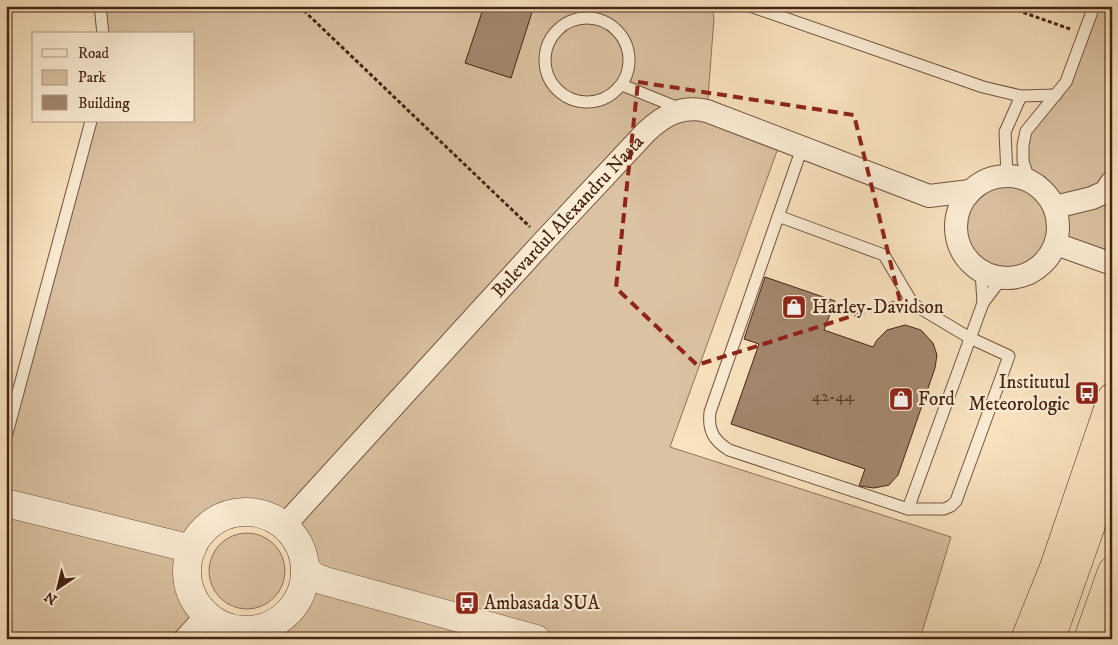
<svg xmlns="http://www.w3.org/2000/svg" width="1118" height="645" font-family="'IM FELL DW Pica',serif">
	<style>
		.green { fill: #dbc2a2; stroke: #90725b; fill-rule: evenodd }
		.building { fill: #a3876d; stroke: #462314 }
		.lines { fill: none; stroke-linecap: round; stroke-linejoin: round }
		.service-casing { stroke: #73533f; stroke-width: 13 }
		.minor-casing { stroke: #73533f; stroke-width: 24 }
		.tertiary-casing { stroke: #73533f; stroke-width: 29 }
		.trunk-casing { stroke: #462314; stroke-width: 29 }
		.path { stroke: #462314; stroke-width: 3; stroke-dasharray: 4 2.5; stroke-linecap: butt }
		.service { stroke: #fbedd5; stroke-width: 11 }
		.minor { stroke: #fbedd5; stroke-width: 22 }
		.tertiary { stroke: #fbedd5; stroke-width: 28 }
		.trunk { stroke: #f9e3bf; stroke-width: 28 }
		.marked { fill: none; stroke: #8f2418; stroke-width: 4; stroke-dasharray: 10 6; stroke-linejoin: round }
		.labels { text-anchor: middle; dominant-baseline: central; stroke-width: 4.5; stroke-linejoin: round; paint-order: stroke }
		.number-label { font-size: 16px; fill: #5d3c2a }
		.street-label { font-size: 19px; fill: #462314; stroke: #fbedd5 }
		.poi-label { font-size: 19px; fill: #462314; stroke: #fbedd5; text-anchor: start }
	</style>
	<rect width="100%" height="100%" fill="#f9e3bf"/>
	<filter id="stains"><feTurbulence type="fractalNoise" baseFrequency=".004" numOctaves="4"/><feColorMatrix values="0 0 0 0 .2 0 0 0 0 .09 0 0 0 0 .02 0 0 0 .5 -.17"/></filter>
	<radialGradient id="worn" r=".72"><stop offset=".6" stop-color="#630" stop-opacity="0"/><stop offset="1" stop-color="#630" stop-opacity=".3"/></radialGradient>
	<!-- green -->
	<g class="green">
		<path d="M100 6H712L714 18 707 111 781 140 670 447 951 537 920 639H6V437L91 121H194V34H103ZM247 512C257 514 267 515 276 521 329 552 303 636 240 629 224 628 208 618 199 605 178 576 189 533 221 518 230 514 238 514 247 512Z"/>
		<path d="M1094 6H1112V263L1056 244C1020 312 937 265 959 209 963 200 969 190 977 185 993 174 1011 174 1028 180L1023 145 1056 95Z"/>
		<circle cx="247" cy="571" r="38"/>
	</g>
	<!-- building -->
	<g class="building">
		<path d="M484 6H534L511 78 465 63Z"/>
		<path d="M765 277 835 301 824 330 873 347 877 340 887 330 905 325 921 330 933 343 937 355 935 368 898 475 889 485 874 488 859 486 865 469 731 424 759 344 744 339Z"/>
	</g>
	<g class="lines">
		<defs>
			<g id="service">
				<path d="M100 6 103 34"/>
				<path d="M750 6 983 87 1021 96 1056 95"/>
				<circle cx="587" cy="60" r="42"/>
				<path d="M622 85 681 109"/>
				<path d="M1007 175 1005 132 1021 96"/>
				<path d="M1029 180 1023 161V145L1026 131 1066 82 1094 6"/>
				<path d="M778 216 884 255 913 304 970 338 1009 356 956 501 951 506 944 509H908L729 450C713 440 708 430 710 412L802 148"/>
				<path d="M981 271 983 303"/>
				<path d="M6 437 91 121"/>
				<path d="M908 509 983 303 1002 278"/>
				<path d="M258 629 261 639"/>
			</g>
			<g id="minor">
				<circle cx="1007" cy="227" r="51"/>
				<path d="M1055 207 1092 198 1105 192 1112 182"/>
				<path d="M1056 244 1112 264"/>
				<path id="s1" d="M284 526 544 241 646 132C664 115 682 105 707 111L929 196 970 191"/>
				<path d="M185 639 207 615"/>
			</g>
			<g id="tertiary">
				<path d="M6 503 192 549"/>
				<circle cx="246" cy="571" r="59"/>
				<path d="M305 568 314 577 325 581 536 639"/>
			</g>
			<g id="trunk">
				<path d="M1025 639 1054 567 1112 397"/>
				<path d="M1051 639 1112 466"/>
				<path d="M1088 639 1112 571"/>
			</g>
		</defs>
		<!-- service casing -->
		<use href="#service" class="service-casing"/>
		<!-- minor casing -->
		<use href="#minor" class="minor-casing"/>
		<!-- tertiary casing -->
		<use href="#tertiary" class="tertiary-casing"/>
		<!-- trunk casing -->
		<use href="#trunk" class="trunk-casing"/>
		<!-- path -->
		<g class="path">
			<path d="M299 6 530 227"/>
			<path d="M1005 6 1070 29"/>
		</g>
		<!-- service -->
		<use href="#service" class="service"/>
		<!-- minor -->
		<use href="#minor" class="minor"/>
		<!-- tertiary -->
		<use href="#tertiary" class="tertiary"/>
		<!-- trunk -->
		<use href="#trunk" class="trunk"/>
	</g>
	<!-- marked area -->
	<path class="marked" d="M638 82 854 115 900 301 697 365 616 288Z"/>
	<!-- icons -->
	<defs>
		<symbol id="shop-square" viewBox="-11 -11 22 22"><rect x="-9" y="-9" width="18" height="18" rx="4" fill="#8f2418" stroke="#fbedd5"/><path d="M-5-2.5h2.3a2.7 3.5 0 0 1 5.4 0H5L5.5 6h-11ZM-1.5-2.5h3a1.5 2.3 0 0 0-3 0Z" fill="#fff"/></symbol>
		<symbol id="bus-square" viewBox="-11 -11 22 22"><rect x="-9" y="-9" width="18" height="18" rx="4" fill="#8f2418" stroke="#fbedd5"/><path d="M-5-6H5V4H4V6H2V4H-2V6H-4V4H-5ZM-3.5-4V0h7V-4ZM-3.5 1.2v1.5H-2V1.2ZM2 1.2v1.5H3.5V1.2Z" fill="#fff"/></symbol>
	</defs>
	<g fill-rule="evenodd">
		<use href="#shop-square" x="780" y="293" width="28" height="28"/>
		<use href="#bus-square" x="1073" y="379" width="28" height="28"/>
		<use href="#shop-square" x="887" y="385" width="28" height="28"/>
		<use href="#bus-square" x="453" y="589" width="28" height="28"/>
	</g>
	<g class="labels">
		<!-- number labels -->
		<g class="number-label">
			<text x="833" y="396">42-44</text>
		</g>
		<!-- street labels -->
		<g class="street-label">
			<text stroke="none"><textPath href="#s1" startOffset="420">Bulevardul Alexandru Nasta</textPath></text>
		</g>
		<!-- poi labels -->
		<g class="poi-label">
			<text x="812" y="307">Harley-Davidson</text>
			<text x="1070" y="382" text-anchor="end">Institutul<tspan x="1070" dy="22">Meteorologic</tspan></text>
			<text x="918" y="399">Ford</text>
			<text x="484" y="603">Ambasada SUA</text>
		</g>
	</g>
	<!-- margin -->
	<rect width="1118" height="645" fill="none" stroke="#f9e3bf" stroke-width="25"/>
	<rect x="8" y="8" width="1103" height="630" fill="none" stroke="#462314" stroke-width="2.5"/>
	<rect x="12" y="12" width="1093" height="620" fill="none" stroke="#462314"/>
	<!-- legend -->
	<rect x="32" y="32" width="162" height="90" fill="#fbedd5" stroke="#b39c88"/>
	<rect x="42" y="49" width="25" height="8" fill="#fbedd5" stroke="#b39c88"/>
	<text x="78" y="58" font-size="15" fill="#462314">Road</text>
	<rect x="42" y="70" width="25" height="15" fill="#dbc2a2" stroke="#b39c88"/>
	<text x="78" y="82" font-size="15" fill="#462314">Park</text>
	<rect x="42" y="95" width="25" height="15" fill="#a3876d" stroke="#b39c88"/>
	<text x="78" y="108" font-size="15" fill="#462314">Building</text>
	<!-- north arrow -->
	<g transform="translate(58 588) rotate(215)" stroke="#fbedd5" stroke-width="4" paint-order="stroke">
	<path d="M0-4L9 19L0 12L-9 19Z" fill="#462314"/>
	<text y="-8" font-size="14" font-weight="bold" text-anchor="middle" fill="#462314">N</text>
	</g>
	<rect width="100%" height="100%" filter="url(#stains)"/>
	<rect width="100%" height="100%" fill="url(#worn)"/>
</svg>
